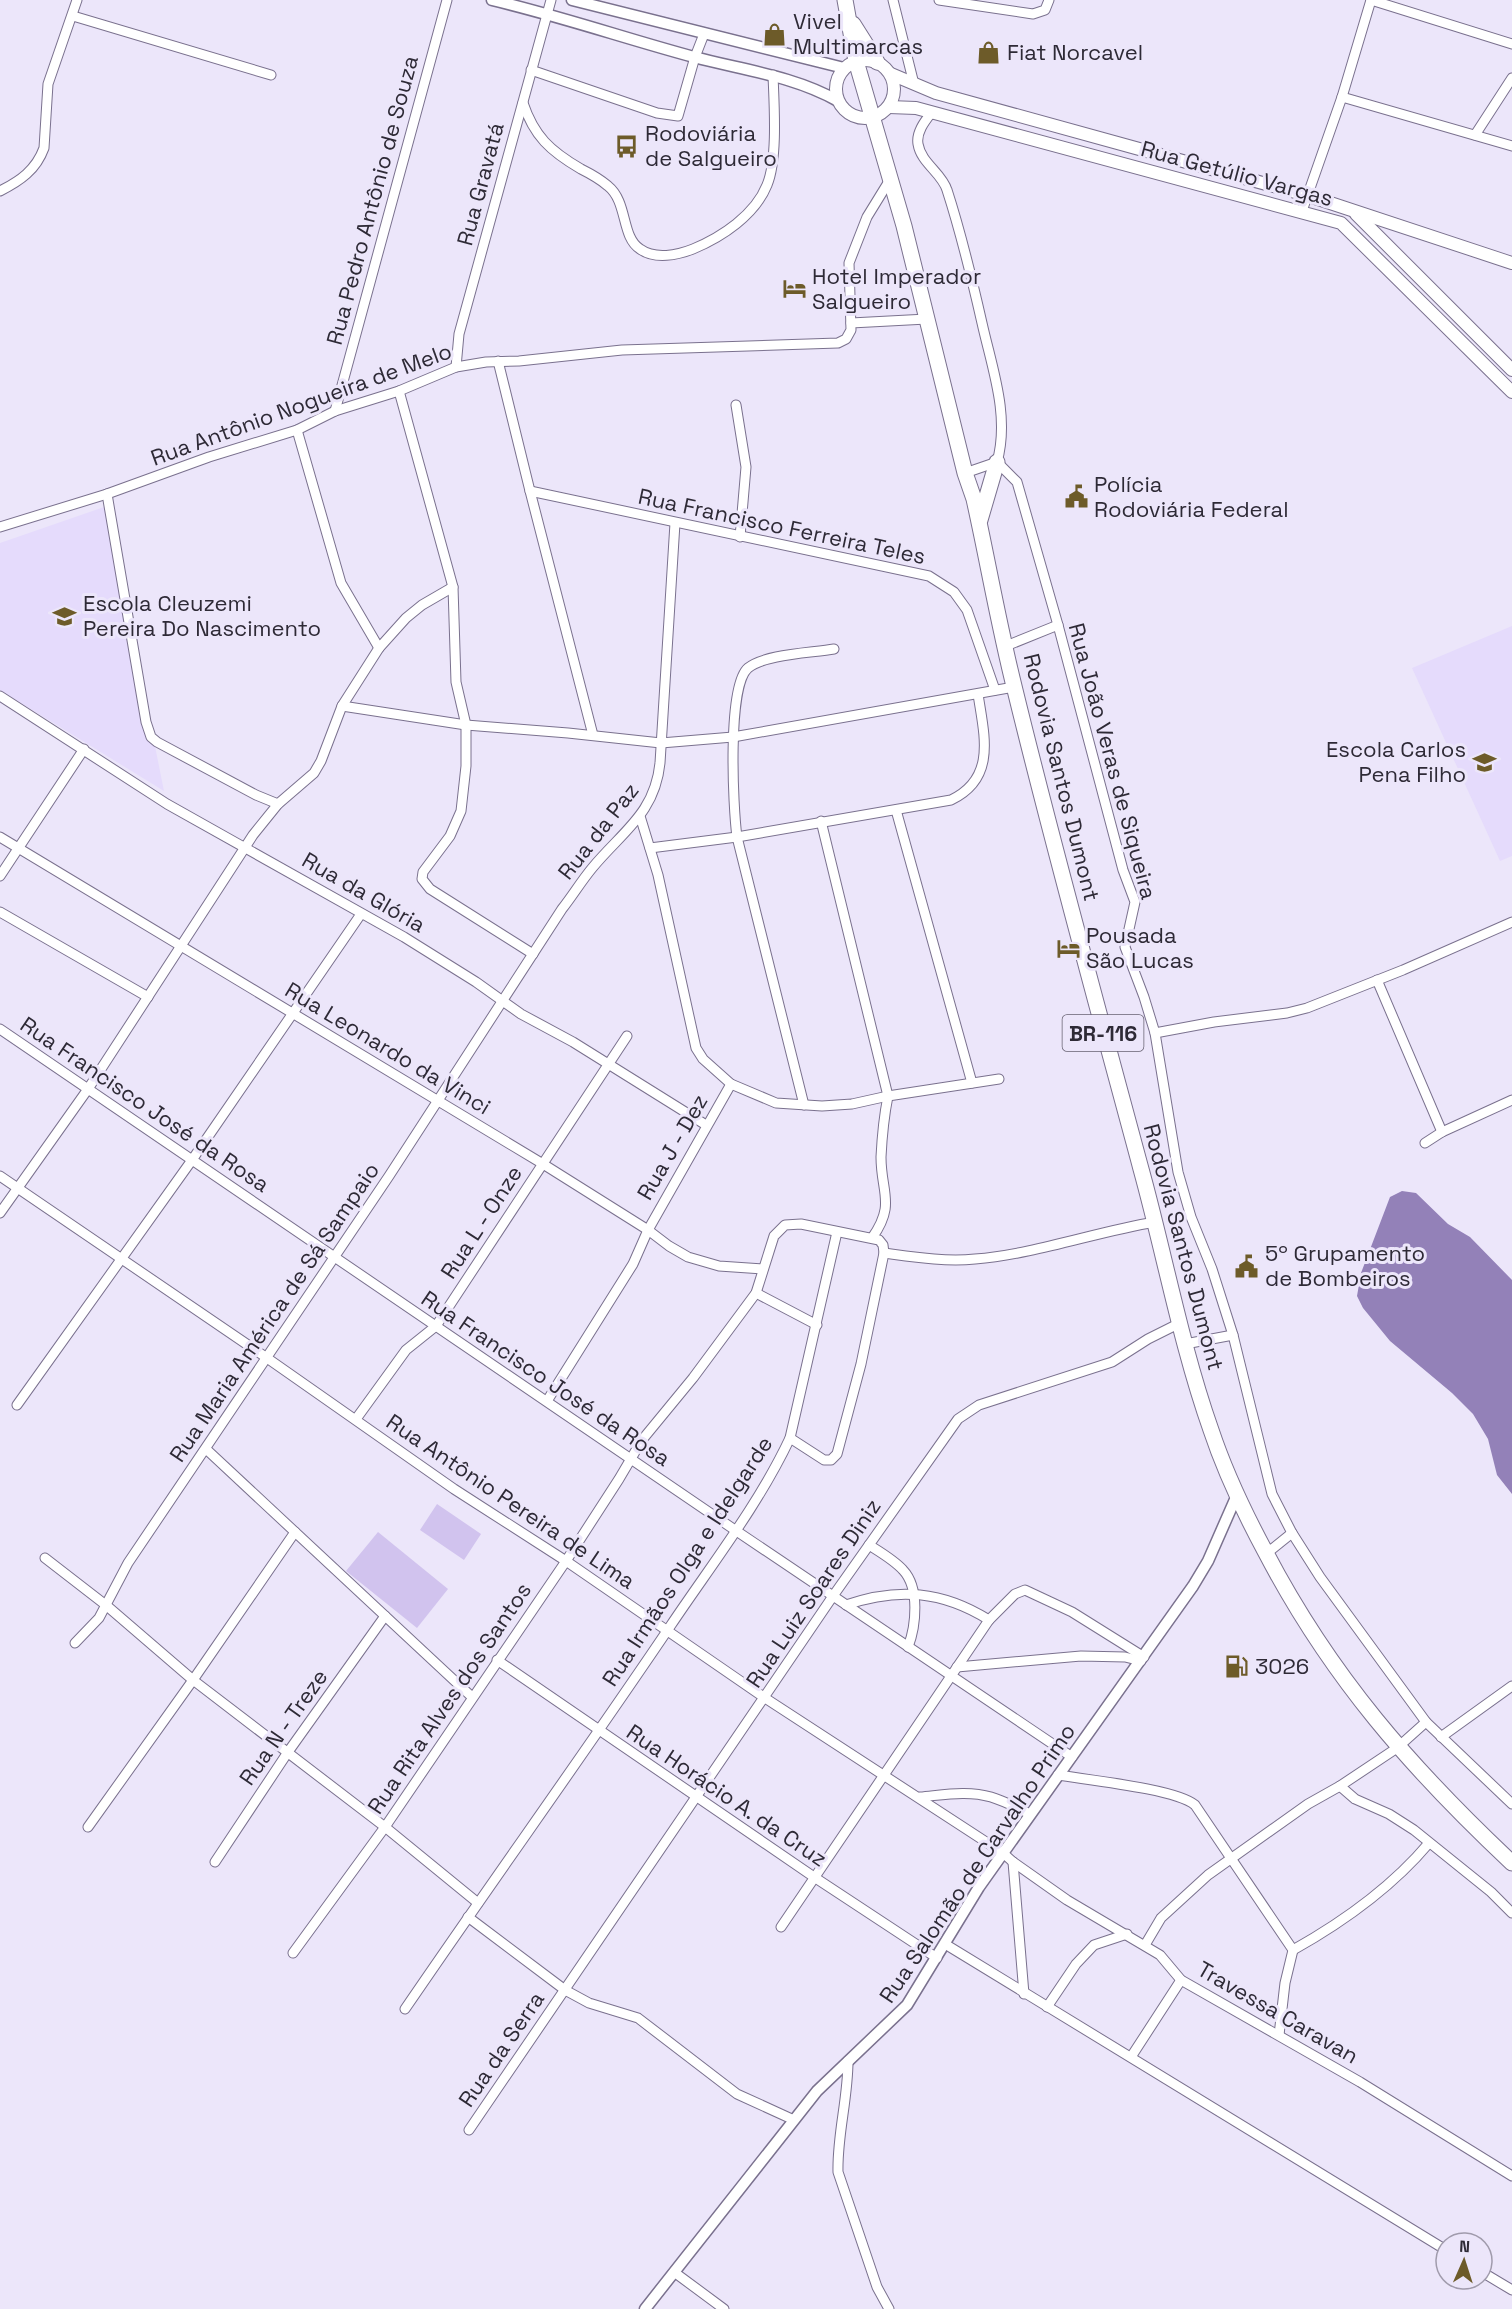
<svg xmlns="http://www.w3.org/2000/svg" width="1512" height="2309" font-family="'Space Grotesk',sans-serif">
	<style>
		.built { fill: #e5dbfc }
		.green { fill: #d1c3ee }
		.water { fill: #9381b8 }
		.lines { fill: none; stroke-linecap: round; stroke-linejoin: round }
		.minor-casing { stroke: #7a718e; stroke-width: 11 }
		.tertiary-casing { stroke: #7a718e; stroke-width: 13 }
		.secondary-casing { stroke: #7a718e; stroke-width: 14 }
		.trunk-casing { stroke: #7a718e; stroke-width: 17 }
		.minor { stroke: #fff; stroke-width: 9 }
		.tertiary { stroke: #fff; stroke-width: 10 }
		.secondary { stroke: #fff; stroke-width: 12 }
		.trunk { stroke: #fff; stroke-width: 15 }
		.labels { text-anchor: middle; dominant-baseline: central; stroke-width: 6; stroke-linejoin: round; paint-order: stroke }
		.shield { fill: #ece6fa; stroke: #676271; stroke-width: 1.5 }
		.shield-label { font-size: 21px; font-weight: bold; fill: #2e2a36 }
		.poi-label { font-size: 22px; fill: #2e2a36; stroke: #ece6fa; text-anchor: start }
		.street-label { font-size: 22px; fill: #2e2a36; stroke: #ece6fa }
	</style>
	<rect width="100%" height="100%" fill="#ece6fa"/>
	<!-- built -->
	<g class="built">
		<path d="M107 506 164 791 0 690V543Z"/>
		<path d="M1512 626V856L1500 861 1412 668Z"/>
	</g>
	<!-- green -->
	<g class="green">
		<path d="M437 1504 481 1534 464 1560 420 1530Z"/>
		<path d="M378 1532 448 1589 417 1628 346 1571Z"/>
	</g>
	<!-- water -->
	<path class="water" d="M1402 1191 1416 1193 1448 1224 1470 1237 1512 1280V1494L1497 1475 1488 1439 1473 1414 1452 1393 1390 1341 1363 1308 1357 1296 1361 1273 1390 1197Z"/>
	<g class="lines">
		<defs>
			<g id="minor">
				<path d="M893 0 914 84"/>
				<path d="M939 0 1033 14 1045 10 1049 0"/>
				<path d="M1371 0 1512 44"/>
				<path d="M73 16 271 75"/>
				<path d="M531 70 657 113 678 116 695 57 704 34"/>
				<path d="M1342 97 1512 146"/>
				<path d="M523 103C534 136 550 151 581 169 591 174 600 179 608 186 628 202 621 237 640 249 655 260 678 255 693 249 722 237 755 215 767 185 778 159 774 103 773 75"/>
				<path d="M932 112C925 121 916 132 918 144 921 163 942 173 947 190 961 233 972 279 982 323 992 368 1010 416 997 462L965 473"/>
				<path d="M1475 135 1512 78"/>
				<path d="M0 191C20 181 36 170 44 148L48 84 77 0"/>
				<path d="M1302 211 1342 97 1371 0"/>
				<path d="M851 323 927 319"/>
				<path d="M498 361 530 491 593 735"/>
				<path d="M456 367 459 334 551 0"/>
				<path d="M399 391 453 587 456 682 466 725V766L461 811 450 836 423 872 422 879 430 889 533 954"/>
				<path d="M736 405 746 467 740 537"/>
				<path d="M335 411 447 0"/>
				<path d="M297 430 341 583 379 648"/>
				<path d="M997 462 1017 482 1058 625 1123 870 1135 902 1125 947 1144 997 1155 1033 1178 1172 1191 1217 1212 1269 1233 1335 1272 1494 1292 1533 1320 1577 1426 1722 1512 1804"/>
				<path d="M530 491 929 576 954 592 967 610 995 690"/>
				<path d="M107 494 146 722 151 737 157 742 256 795 278 804"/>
				<path d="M0 527 107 494 209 457 297 430 335 411 399 391 456 367 486 362 519 361 622 350 838 343 846 339 851 330 849 263 867 217 891 178"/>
				<path d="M1006 646 1058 625"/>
				<path d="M0 696 167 804 404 937 476 982 521 1014 573 1042 706 1125"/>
				<path d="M342 706 466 725 568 733 661 743 733 737 1014 687"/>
				<path d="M896 810 972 1083"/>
				<path d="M640 816 658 875 696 1048 703 1059 731 1084 776 1103 822 1106 852 1104 888 1096 999 1079"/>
				<path d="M821 821 888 1096C884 1116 882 1137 881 1157 881 1193 896 1204 872 1238"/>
				<path d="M0 837 543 1164 648 1230 669 1246 688 1257 719 1266 763 1269"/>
				<path d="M650 848 737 837 951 800C997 778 984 735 978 694"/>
				<path d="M0 876 84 749"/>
				<path d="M0 912 148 997"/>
				<path d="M1377 980 1442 1132"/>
				<path d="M0 1029 735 1530 1072 1757"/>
				<path d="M1155 1033 1214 1022 1287 1013 1307 1008 1403 970 1512 922"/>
				<path d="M804 1105 737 837C733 807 727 686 748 668 765 654 812 653 834 649"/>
				<path d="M1425 1143 1442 1132 1512 1100"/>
				<path d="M0 1176 267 1358 454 1489 566 1561 765 1698 1003 1853 1013 1862 1067 1900 1160 1955 1181 1980 1360 2082 1512 2176"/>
				<path d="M0 1213 88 1089 253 835 278 804 314 773 321 761 342 706 379 648 406 618 422 605 453 587"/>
				<path d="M884 1253C914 1257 945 1262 975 1259 1036 1254 1095 1232 1155 1222"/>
				<path d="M756 1293 817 1325"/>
				<path d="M1185 1344 1233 1335"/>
				<path d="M547 1401 633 1264 648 1230 731 1084"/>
				<path d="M17 1405 192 1160 361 914"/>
				<path d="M356 1419 406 1350 436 1326 627 1036"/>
				<path d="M206 1449 472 1697"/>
				<path d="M869 1545C880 1552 894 1560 903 1570 920 1588 916 1626 908 1647"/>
				<path d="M1266 1554 1292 1533"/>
				<path d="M45 1558 107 1606 193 1680 385 1827 478 1903"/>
				<path d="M846 1605C898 1587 943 1591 989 1620L1015 1594 1025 1590 1072 1612 1144 1657"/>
				<path d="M75 1643 99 1618 128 1563 389 1176 562 909C573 895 582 880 593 867 623 831 655 813 660 763L675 523"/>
				<path d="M497 1660 814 1877 937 1958"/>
				<path d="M957 1667 1081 1656 1125 1657 1141 1661"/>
				<path d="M1441 1737 1512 1686"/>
				<path d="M1058 1775C1088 1780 1176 1789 1195 1805L1293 1950 1285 1983 1279 2035"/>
				<path d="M1340 1786 1355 1799 1389 1814 1414 1830 1491 1892 1512 1913"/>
				<path d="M920 1797C943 1795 968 1790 991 1797 1004 1801 1018 1808 1030 1814"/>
				<path d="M88 1827 193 1680 295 1532"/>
				<path d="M215 1862 288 1752 385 1616"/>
				<path d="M1013 1862 1024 1994"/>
				<path d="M468 1917 565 1990 589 2003 638 2018 737 2094 794 2120"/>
				<path d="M781 1927 989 1620"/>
				<path d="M945 1944 1446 2250"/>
				<path d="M1145 1945 1161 1918 1208 1875 1308 1804 1340 1786 1397 1748 1426 1722"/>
				<path d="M1293 1950C1343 1922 1392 1887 1429 1843"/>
				<path d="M293 1953 385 1827 566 1561 619 1479 642 1440 693 1378 756 1293 774 1236 785 1225 801 1224 879 1240 883 1245 884 1253 861 1364 837 1454 831 1460H824L790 1438"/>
				<path d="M1047 2007 1076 1964 1094 1945 1127 1934"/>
				<path d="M405 2009C493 1880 584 1754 671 1625 712 1564 759 1504 790 1438L837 1232"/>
				<path d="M1131 2057 1181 1980"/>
				<path d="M848 2061C848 2099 837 2135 838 2172L877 2287 889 2309"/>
				<path d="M469 2130 833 1596 958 1419 979 1405 1112 1362 1148 1339 1180 1323"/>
				<path d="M674 2272 724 2309"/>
				<path d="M1482 2272 1512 2290"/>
			</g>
			<g id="tertiary">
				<path d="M492 0C560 16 627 39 694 57 743 70 794 76 838 101"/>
				<path d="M572 0 844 68"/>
				<path d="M645 2309 817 2091 907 2005 979 1887 1193 1586 1208 1561 1237 1495"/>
			</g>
			<g id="secondary">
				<circle cx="865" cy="89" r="29"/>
				<path d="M891 74 936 93 1306 195 1512 263"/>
				<path d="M889 107 916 108 1341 223 1512 392"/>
				<path d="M1356 214 1512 370"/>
			</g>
			<g id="trunk">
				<path d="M845 0 856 61 904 226 965 473 974 499C988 562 999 627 1015 690 1054 850 1098 1009 1141 1169 1165 1256 1181 1345 1211 1430 1225 1472 1245 1514 1266 1553 1331 1677 1411 1768 1512 1863"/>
				<path d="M853 24 877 62"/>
				<path d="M980 520 997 462"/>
			</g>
		</defs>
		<!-- minor casing -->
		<use href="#minor" class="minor-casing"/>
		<!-- tertiary casing -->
		<use href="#tertiary" class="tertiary-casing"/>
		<!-- secondary casing -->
		<use href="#secondary" class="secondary-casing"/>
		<!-- trunk casing -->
		<use href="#trunk" class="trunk-casing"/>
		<!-- minor -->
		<use href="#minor" class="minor"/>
		<!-- tertiary -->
		<use href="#tertiary" class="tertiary"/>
		<!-- secondary -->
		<use href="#secondary" class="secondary"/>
		<!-- trunk -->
		<use href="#trunk" class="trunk"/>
	</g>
	<!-- icons -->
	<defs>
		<symbol id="shop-bare" viewBox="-9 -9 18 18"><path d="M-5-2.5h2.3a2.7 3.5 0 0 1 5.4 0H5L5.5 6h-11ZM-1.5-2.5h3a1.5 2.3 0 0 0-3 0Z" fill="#6d5b29" stroke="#ece6fa" stroke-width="2.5" paint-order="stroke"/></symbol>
		<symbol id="bus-bare" viewBox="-9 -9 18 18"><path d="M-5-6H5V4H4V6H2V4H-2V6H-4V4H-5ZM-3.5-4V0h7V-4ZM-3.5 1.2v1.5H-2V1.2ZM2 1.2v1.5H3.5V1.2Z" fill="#6d5b29" stroke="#ece6fa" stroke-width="2.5" paint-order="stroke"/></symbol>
		<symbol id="hotel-bare" viewBox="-9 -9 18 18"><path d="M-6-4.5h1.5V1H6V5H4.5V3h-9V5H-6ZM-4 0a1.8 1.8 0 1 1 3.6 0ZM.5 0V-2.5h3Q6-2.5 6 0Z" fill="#6d5b29" stroke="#ece6fa" stroke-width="2.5" paint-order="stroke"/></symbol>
		<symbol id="civic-bare" viewBox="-9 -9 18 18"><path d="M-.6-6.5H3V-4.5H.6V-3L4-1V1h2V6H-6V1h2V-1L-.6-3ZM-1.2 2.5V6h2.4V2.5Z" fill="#6d5b29" stroke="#ece6fa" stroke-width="2.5" paint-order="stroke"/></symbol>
		<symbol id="school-bare" viewBox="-9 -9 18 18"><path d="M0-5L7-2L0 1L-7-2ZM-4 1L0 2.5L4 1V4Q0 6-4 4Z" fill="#6d5b29" stroke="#ece6fa" stroke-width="2.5" paint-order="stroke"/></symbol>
		<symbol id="fuel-bare" viewBox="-9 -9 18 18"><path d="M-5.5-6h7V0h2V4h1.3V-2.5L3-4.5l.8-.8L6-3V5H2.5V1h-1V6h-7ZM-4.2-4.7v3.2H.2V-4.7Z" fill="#6d5b29" stroke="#ece6fa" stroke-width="2.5" paint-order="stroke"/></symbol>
	</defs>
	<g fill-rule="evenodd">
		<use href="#shop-bare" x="758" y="18" width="33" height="33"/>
		<use href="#shop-bare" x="972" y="36" width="33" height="33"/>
		<use href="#bus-bare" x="610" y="130" width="33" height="33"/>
		<use href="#hotel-bare" x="778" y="272" width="33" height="33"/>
		<use href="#civic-bare" x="1060" y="480" width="33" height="33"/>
		<use href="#school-bare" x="48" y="600" width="33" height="33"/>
		<use href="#school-bare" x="1468" y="746" width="33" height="33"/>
		<use href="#hotel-bare" x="1052" y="932" width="33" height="33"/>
		<use href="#civic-bare" x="1230" y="1250" width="33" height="33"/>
		<use href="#fuel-bare" x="1220" y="1650" width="33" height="33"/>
	</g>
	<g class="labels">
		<!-- shield labels -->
		<rect class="shield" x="1062.5" y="1015" width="81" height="36" rx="4.5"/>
		<g class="shield-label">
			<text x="1103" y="1033">BR-116</text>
		</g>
		<!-- poi labels -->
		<g class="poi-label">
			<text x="793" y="21">Vivel<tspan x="793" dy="25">Multimarcas</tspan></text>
			<text x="1007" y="52">Fiat Norcavel</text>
			<text x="645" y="133">Rodoviária<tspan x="645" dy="25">de Salgueiro</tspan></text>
			<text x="812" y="276">Hotel Imperador<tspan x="812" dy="25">Salgueiro</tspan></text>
			<text x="1094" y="484">Polícia<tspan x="1094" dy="25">Rodoviária Federal</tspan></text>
			<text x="83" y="603">Escola Cleuzemi<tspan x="83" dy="25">Pereira Do Nascimento</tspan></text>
			<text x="1466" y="749" text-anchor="end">Escola Carlos<tspan x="1466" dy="25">Pena Filho</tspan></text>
			<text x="1086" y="935">Pousada<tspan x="1086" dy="25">São Lucas</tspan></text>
			<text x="1265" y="1253">5º Grupamento<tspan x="1265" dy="25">de Bombeiros</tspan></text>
			<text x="1255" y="1666">3026</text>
		</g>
		<!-- street labels -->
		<g class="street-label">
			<text transform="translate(1237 173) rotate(15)">Rua Getúlio Vargas</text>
			<text transform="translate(480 184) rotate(-75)">Rua Gravatá</text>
			<text transform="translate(372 200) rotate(-75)">Rua Pedro Antônio de Souza</text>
			<text transform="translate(301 404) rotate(-20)">Rua Antônio Nogueira de Melo</text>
			<text transform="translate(782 526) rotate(12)">Rua Francisco Ferreira Teles</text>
			<text transform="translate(1113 761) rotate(75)">Rua João Veras de Siqueira</text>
			<text transform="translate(1062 777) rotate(76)">Rodovia Santos Dumont</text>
			<text transform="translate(598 831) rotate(-52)">Rua da Paz</text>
			<text transform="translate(364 892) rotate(30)">Rua da Glória</text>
			<text transform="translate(388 1048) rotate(31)">Rua Leonardo da Vinci</text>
			<text transform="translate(145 1104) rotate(34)">Rua Francisco José da Rosa</text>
			<text transform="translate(672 1147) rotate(-60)">Rua J - Dez</text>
			<text transform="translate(481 1222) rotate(-57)">Rua L - Onze</text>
			<text transform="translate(1184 1247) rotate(75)">Rodovia Santos Dumont</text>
			<text transform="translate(274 1312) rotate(-56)">Rua Maria América de Sá Sampaio</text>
			<text transform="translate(546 1378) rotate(34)">Rua Francisco José da Rosa</text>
			<text transform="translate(511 1501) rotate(34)">Rua Antônio Pereira de Lima</text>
			<text transform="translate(687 1561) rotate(-57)">Rua Irmãos Olga e Idelgarde</text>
			<text transform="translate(813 1593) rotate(-56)">Rua Luiz Soares Diniz</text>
			<text transform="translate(449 1698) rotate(-56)">Rua Rita Alves dos Santos</text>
			<text transform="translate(283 1727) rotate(-55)">Rua N - Treze</text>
			<text transform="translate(727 1795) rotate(34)">Rua Horácio A. da Cruz</text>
			<text transform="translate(977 1863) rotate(-56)">Rua Salomão de Carvalho Primo</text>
			<text transform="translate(1278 2012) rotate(30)">Travessa Caravan</text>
			<text transform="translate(501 2049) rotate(-56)">Rua da Serra</text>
		</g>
	</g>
	<!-- north arrow -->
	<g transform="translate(1464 2261) rotate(3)"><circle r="28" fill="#ece6fa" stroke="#a09bac" stroke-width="1.5"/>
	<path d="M0-4.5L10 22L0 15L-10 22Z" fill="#6d5b29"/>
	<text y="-9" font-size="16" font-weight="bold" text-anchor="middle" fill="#2e2a36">N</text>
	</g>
</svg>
